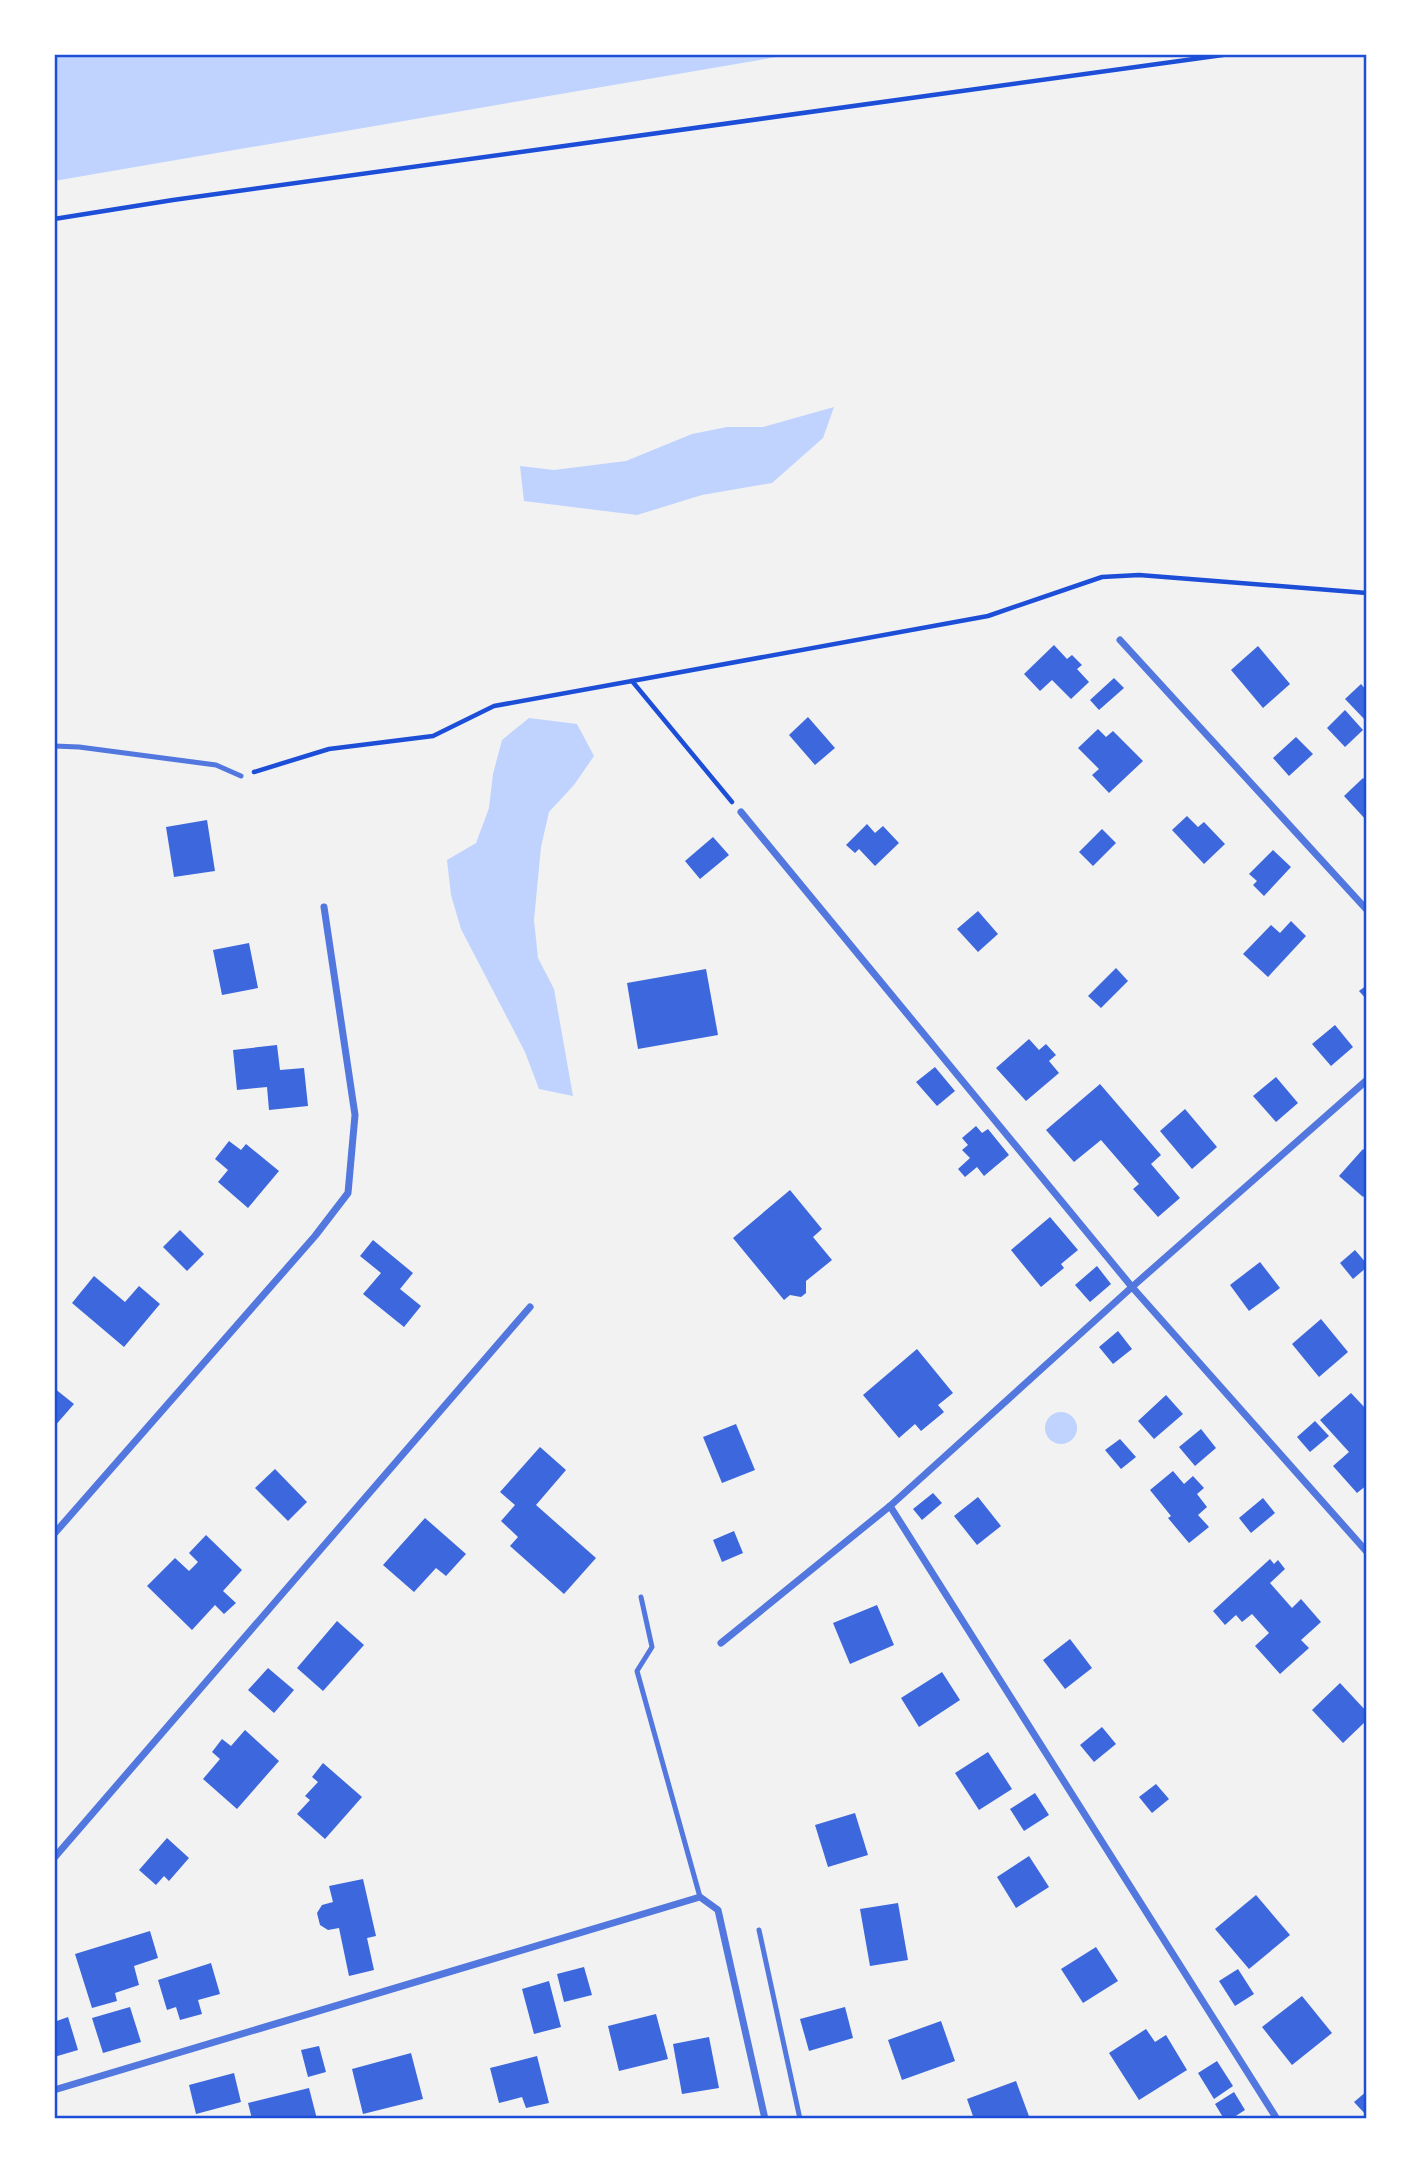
<svg xmlns="http://www.w3.org/2000/svg" width="1421" height="2173" font-family="'Work Sans',sans-serif">
	<style>
		.water { fill: #bfd3fe }
		.building { fill: #3d67dc }
		.lines { fill: none; stroke-linecap: round; stroke-linejoin: round }
		.path { stroke: #1d4ed8; stroke-width: 4.5 }
		.service { stroke: #5277de; stroke-width: 5 }
		.minor { stroke: #5277de; stroke-width: 7 }
		.neatline { fill: none; stroke: #1d4ed8; stroke-width: 2.5 }
	</style>
	<rect width="100%" height="100%" fill="#f2f2f2"/>
	<!-- water -->
	<g class="water">
		<path d="M54 54H794L54 181Z"/>
		<path d="M834 407 823 438 772 483 702 495 637 515 524 501 520 466 554 470 626 461 692 434 727 427H763Z"/>
		<path d="M529 718 577 724 594 756 574 785 549 812 541 847 534 920 538 958 554 989 573 1096 539 1089 525 1052 461 929 451 895 447 860 476 843 489 808 493 774 502 740Z"/>
		<circle cx="1061" cy="1428" r="16"/>
	</g>
	<!-- building -->
	<g class="building">
		<path d="M1054 645 1067 659 1072 655 1082 665 1077 669 1089 682 1071 699 1052 680 1040 691 1024 674Z"/>
		<path d="M1258 646 1290 684 1263 708 1231 670Z"/>
		<path d="M1114 678 1124 688 1099 710 1090 700Z"/>
		<path d="M1361 684 1367 691V722L1345 699Z"/>
		<path d="M1345 710 1363 730 1345 747 1327 728Z"/>
		<path d="M808 717 835 748 815 765 789 735Z"/>
		<path d="M1098 729 1106 737 1113 731 1143 761 1109 793 1092 775 1099 769 1078 748Z"/>
		<path d="M1296 737 1313 754 1289 776 1273 758Z"/>
		<path d="M1363 778 1367 782V821L1344 796Z"/>
		<path d="M1187 816 1198 827 1204 822 1225 844 1204 864 1172 830Z"/>
		<path d="M207 820 215 871 174 877 166 827Z"/>
		<path d="M867 824 875 833 883 826 899 843 875 866 859 849 855 853 846 845Z"/>
		<path d="M1102 829 1116 843 1093 866 1079 852Z"/>
		<path d="M713 837 729 855 700 879 685 861Z"/>
		<path d="M1273 850 1291 867 1264 896 1253 885 1257 881 1249 874Z"/>
		<path d="M978 911 998 934 978 952 957 929Z"/>
		<path d="M1291 921 1306 936 1268 977 1243 954 1271 925 1280 933Z"/>
		<path d="M249 943 258 988 222 995 213 950Z"/>
		<path d="M1116 968 1128 981 1101 1008 1088 996Z"/>
		<path d="M706 969 718 1035 638 1049 627 983Z"/>
		<path d="M1367 985V1000L1359 991Z"/>
		<path d="M1335 1025 1353 1047 1331 1066 1312 1044Z"/>
		<path d="M1029 1039 1039 1050 1046 1044 1056 1055 1049 1061 1059 1073 1026 1101 996 1068Z"/>
		<path d="M277 1045 280 1070 304 1068 308 1106 269 1110 267 1087 237 1090 233 1050Z"/>
		<path d="M935 1067 955 1091 937 1106 916 1082Z"/>
		<path d="M1276 1077 1298 1103 1276 1122 1253 1096Z"/>
		<path d="M1100 1084 1161 1155 1151 1164 1180 1198 1158 1217 1133 1189 1139 1184 1101 1140 1074 1162 1046 1130Z"/>
		<path d="M1185 1109 1217 1147 1192 1169 1160 1131Z"/>
		<path d="M976 1126 982 1133 988 1129 1009 1155 984 1176 977 1167 965 1177 958 1169 970 1158 962 1150 968 1145 962 1138Z"/>
		<path d="M229 1141 241 1150 246 1144 279 1171 248 1208 218 1182 228 1170 215 1159Z"/>
		<path d="M1363 1149 1367 1153V1193L1363 1197 1339 1176Z"/>
		<path d="M790 1190 822 1229 813 1237 832 1260 806 1281V1293L801 1297 790 1295 784 1300 733 1238Z"/>
		<path d="M1050 1217 1078 1250 1061 1264 1064 1268 1041 1287 1011 1250Z"/>
		<path d="M180 1230 204 1254 187 1271 163 1247Z"/>
		<path d="M373 1240 413 1273 400 1289 421 1306 404 1327 363 1294 381 1273 360 1256Z"/>
		<path d="M1355 1250 1367 1264V1267L1353 1279 1340 1263Z"/>
		<path d="M1260 1262 1280 1288 1249 1311 1230 1285Z"/>
		<path d="M1097 1266 1111 1284 1090 1302 1075 1285Z"/>
		<path d="M94 1276 125 1302 139 1286 160 1304 124 1347 72 1303Z"/>
		<path d="M1321 1319 1348 1352 1319 1377 1292 1344Z"/>
		<path d="M1118 1331 1132 1349 1113 1364 1099 1347Z"/>
		<path d="M917 1349 953 1393 938 1405 944 1412 921 1431 915 1424 899 1438 863 1395Z"/>
		<path d="M54 1388 74 1404 54 1427Z"/>
		<path d="M1351 1393 1367 1410V1485L1357 1493 1333 1466 1349 1452 1320 1420Z"/>
		<path d="M1166 1395 1183 1414 1154 1439 1138 1421Z"/>
		<path d="M1315 1421 1329 1436 1310 1452 1297 1437Z"/>
		<path d="M736 1424 755 1470 722 1483 703 1437Z"/>
		<path d="M1201 1429 1216 1448 1195 1466 1179 1447Z"/>
		<path d="M1120 1439 1136 1457 1121 1469 1105 1450Z"/>
		<path d="M540 1447 566 1470 536 1505 596 1558 564 1594 510 1546 518 1537 501 1521 515 1505 500 1492Z"/>
		<path d="M275 1469 307 1502 288 1521 255 1488Z"/>
		<path d="M1173 1471 1184 1484 1193 1476 1204 1488 1197 1494 1207 1507 1198 1515 1209 1527 1189 1543 1168 1518 1171 1516 1150 1490Z"/>
		<path d="M933 1493 942 1503 922 1520 913 1509Z"/>
		<path d="M978 1497 1001 1526 977 1545 954 1516Z"/>
		<path d="M1263 1498 1275 1513 1251 1533 1239 1518Z"/>
		<path d="M425 1518 466 1554 446 1576 436 1568 414 1592 383 1565Z"/>
		<path d="M734 1531 743 1553 722 1562 713 1540Z"/>
		<path d="M206 1535 242 1570 223 1591 236 1603 224 1614 215 1605 192 1630 147 1586 175 1558 189 1571 198 1562 189 1553Z"/>
		<path d="M1270 1559 1274 1564 1278 1560 1285 1569 1270 1583 1292 1608 1301 1599 1321 1622 1301 1640 1309 1648 1280 1674 1255 1646 1269 1633 1252 1614 1242 1622 1236 1615 1225 1625 1213 1611Z"/>
		<path d="M877 1605 894 1645 850 1664 833 1623Z"/>
		<path d="M337 1621 364 1645 323 1691 297 1668Z"/>
		<path d="M1070 1639 1092 1668 1065 1689 1043 1660Z"/>
		<path d="M268 1668 294 1690 274 1713 248 1690Z"/>
		<path d="M942 1672 960 1700 919 1727 901 1698Z"/>
		<path d="M1340 1683 1367 1712V1720L1343 1743 1312 1710Z"/>
		<path d="M1102 1727 1116 1744 1094 1762 1080 1745Z"/>
		<path d="M245 1730 279 1761 237 1809 203 1779 220 1759 212 1752 222 1739 231 1746Z"/>
		<path d="M988 1752 1012 1789 979 1810 955 1773Z"/>
		<path d="M323 1763 362 1797 325 1839 297 1814 310 1800 305 1796 318 1782 312 1777Z"/>
		<path d="M1156 1784 1169 1799 1152 1813 1139 1797Z"/>
		<path d="M1035 1793 1049 1815 1024 1831 1010 1809Z"/>
		<path d="M855 1813 868 1855 828 1867 815 1825Z"/>
		<path d="M167 1838 189 1858 169 1881 164 1876 156 1885 139 1870Z"/>
		<path d="M1029 1856 1049 1887 1016 1908 997 1877Z"/>
		<path d="M363 1879 376 1936 367 1938 374 1970 349 1976 339 1928 328 1930 320 1925 317 1913 322 1905 333 1902 329 1886Z"/>
		<path d="M1256 1895 1290 1935 1249 1969 1215 1929Z"/>
		<path d="M898 1903 908 1960 870 1966 860 1909Z"/>
		<path d="M150 1931 158 1958 134 1966 139 1985 115 1993 117 2001 92 2008 75 1954Z"/>
		<path d="M1096 1947 1118 1981 1083 2003 1061 1969Z"/>
		<path d="M211 1963 220 1994 198 2000 202 2014 180 2020 176 2007 167 2010 158 1980Z"/>
		<path d="M584 1967 592 1995 564 2002 557 1974Z"/>
		<path d="M1238 1969 1254 1994 1235 2006 1219 1981Z"/>
		<path d="M549 1981 561 2027 534 2034 522 1989Z"/>
		<path d="M1302 1996 1332 2033 1292 2065 1262 2027Z"/>
		<path d="M130 2007 141 2042 103 2053 92 2018Z"/>
		<path d="M845 2007 853 2038 809 2051 800 2019Z"/>
		<path d="M656 2014 668 2059 619 2071 608 2026Z"/>
		<path d="M68 2017 78 2050 54 2057V2022Z"/>
		<path d="M941 2021 955 2061 902 2080 888 2040Z"/>
		<path d="M1146 2029 1155 2042 1166 2035 1187 2070 1139 2100 1109 2053Z"/>
		<path d="M709 2037 719 2088 682 2094 673 2044Z"/>
		<path d="M319 2046 326 2072 308 2077 301 2050Z"/>
		<path d="M411 2053 423 2099 363 2114 352 2069Z"/>
		<path d="M537 2056 549 2103 526 2108 522 2097 499 2103 490 2068Z"/>
		<path d="M1217 2061 1233 2086 1214 2099 1198 2073Z"/>
		<path d="M234 2073 241 2102 196 2114 189 2085Z"/>
		<path d="M1016 2081 1030 2119H974L967 2099Z"/>
		<path d="M309 2088 317 2119H252L248 2103Z"/>
		<path d="M1367 2091V2116L1354 2102Z"/>
		<path d="M1234 2092 1245 2110 1231 2119H1224L1215 2104Z"/>
	</g>
	<g class="lines">
		<!-- path -->
		<g class="path">
			<path d="M54 219 173 200 1230 54"/>
			<path d="M254 772 329 749 433 736 494 706 632 681"/>
			<path d="M732 802 632 681 988 616 1102 577 1139 575 1367 593"/>
		</g>
		<!-- service -->
		<g class="service">
			<path d="M54 746 79 747 216 765 241 776"/>
			<path d="M641 1597 652 1647 637 1671 700 1897"/>
			<path d="M759 1930 800 2119"/>
		</g>
		<!-- minor -->
		<g class="minor">
			<path d="M1120 640 1367 910"/>
			<path d="M741 812 1132 1287 1367 1552"/>
			<path d="M890 1506 1277 2119"/>
			<path d="M54 1534 315 1236 348 1193 355 1115 324 907"/>
			<path d="M721 1643 890 1506 1132 1287 1367 1080"/>
			<path d="M54 1858 530 1307"/>
			<path d="M54 2090 700 1897 718 1910 765 2119"/>
		</g>
	</g>
	<!-- border -->
	<rect width="1421" height="2173" fill="none" stroke="#ffffff" stroke-width="112"/>
	<rect x="56" y="56" width="1309" height="2061" class="neatline"/>
</svg>
